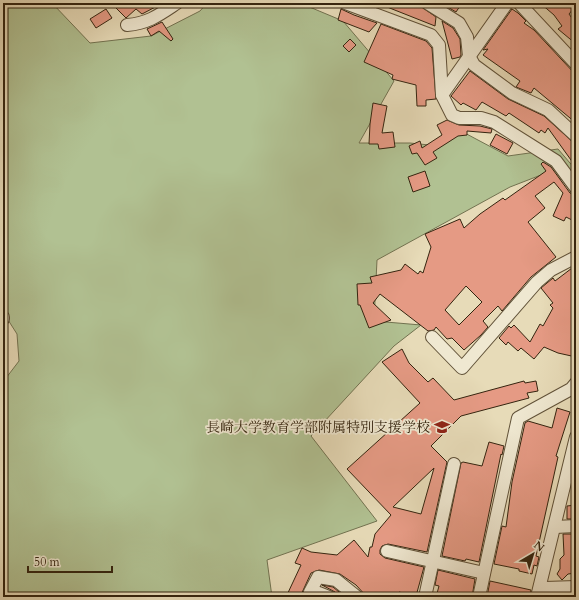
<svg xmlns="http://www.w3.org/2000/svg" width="579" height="600" font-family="Cardo,'Noto Serif JP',serif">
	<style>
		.green { fill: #b1c192; stroke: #727250 }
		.building { fill: #e59a84; stroke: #34240f; fill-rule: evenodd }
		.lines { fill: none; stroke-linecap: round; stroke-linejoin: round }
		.street-casing { stroke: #615239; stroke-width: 14 }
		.street { stroke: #efe8d1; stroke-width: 12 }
		.labels { text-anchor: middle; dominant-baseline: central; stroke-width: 3.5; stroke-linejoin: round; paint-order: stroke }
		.poi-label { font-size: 14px; fill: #34240f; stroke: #efe8d1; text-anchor: end }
	</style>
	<rect width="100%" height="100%" fill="#e7dbb8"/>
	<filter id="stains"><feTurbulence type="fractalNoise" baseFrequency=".005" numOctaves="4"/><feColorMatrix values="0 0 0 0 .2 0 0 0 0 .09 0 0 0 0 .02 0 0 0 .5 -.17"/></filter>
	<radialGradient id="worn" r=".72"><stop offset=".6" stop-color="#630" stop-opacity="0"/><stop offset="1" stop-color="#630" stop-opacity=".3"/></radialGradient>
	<!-- green -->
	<path class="green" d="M3 3H52L90 43 151 36 200 11 207 3H300L343 21 394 81 359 143H410L439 146 461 131 508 156 558 149 576 170V183L541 175 510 187 377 260 374 321 421 325 394 346 311 436 377 521 267 560 272 597H3V382L19 361 17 334 3 312Z"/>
	<!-- building -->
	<g class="building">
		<path d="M121 3H163L142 14 136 9 126 18 116 8Z"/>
		<path d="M377 3H416L436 17 435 26Z"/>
		<path d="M449 3H462L456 12 446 6Z"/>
		<path d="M540 3H566L574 8 569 14 576 24V44L558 29 562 26 554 15Z"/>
		<path d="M106 9 112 18 96 28 90 19Z"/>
		<path d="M341 9 354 15 377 23 369 32 338 20Z"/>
		<path d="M512 9 518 13 526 21 524 23 534 30 576 75V123L534 88 531 93 516 87 520 81 483 55 488 49 483 50Z"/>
		<path d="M442 21 453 28 460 39 461 55 460 57 452 59Z"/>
		<path d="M162 22 173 39 171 41 159 31 151 36 147 29Z"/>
		<path d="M381 24 426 41 432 48 436 99 426 100V106H417L416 85 392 79 393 75 364 62Z"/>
		<path d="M350 39 356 45 349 52 343 46Z"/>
		<path d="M470 71 508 99 544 116 574 143 576 146V167L548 128 545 133 541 130 539 133 509 113 506 116 482 102 476 110 463 103 461 105 451 96Z"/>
		<path d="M373 103 387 106 382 133 393 132 395 147 379 149 378 144H369L370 124Z"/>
		<path d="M447 120 459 125 480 126 492 129 491 133 467 131V135L458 136 433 152 437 158 425 165 417 153 412 154 409 146 420 141 422 148 442 135 437 125Z"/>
		<path d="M496 134 513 143 507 154 490 145Z"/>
		<path d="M543 162 551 167 570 193 576 195V222L566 217 564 221 553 216 563 193 554 182 535 196 545 208 528 222 556 257 531 277 502 311 498 306 483 321 488 327 481 335 464 350 452 338 447 339 436 327 434 330 428 331 380 294 373 303 391 320 369 328 360 305H358L357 284 372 283 370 277 401 270 405 264 418 274 420 271 423 273 431 247 425 234 460 219 464 228 480 214 503 198 505 200 546 171 541 164ZM466 286 482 302 459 325 445 310Z"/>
		<path d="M425 171 430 186 413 192 408 177Z"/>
		<path d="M576 265V357L558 353 544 347 534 359 521 348 518 351 508 342 506 345 499 338 509 326 511 328 514 325 530 342 540 324 543 326 553 308 550 305 553 303 541 288 553 278 555 281Z"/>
		<path d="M402 349 409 363 428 382 433 378 454 400 524 381 525 383 536 381 538 391 527 393 529 398 461 416 431 446 447 462 427 552 388 544 382 546 380 550V554L385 558 424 567 416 596 399 592 398 597H367L356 585 340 574 319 570 311 573 300 597H286L301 565 295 563 302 548 311 552 337 555 354 540 368 557 370 547H372L375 534 391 515 347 469 420 403 382 362ZM434 468 421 514 393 507Z"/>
		<path d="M557 408 570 412 556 456 558 457 536 556 539 557 537 566 534 565 532 574 519 571V569L494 564 502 526 506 527 512 482 525 423 528 421 552 428Z"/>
		<path d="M489 442 504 446 502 455 501 454 479 562 466 559 465 561 442 556 461 463 463 462 482 466Z"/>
		<path d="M576 505V519H567V506Z"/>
		<path d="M563 534H576V573L568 574 562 580 557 574 560 569V559L564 555Z"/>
		<path d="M438 570 475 579 472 597H436L439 586 435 585Z"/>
		<path d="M490 581 531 590 530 597H487Z"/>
		<path d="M322 585 333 587 345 597 336 596 335 592Z"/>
	</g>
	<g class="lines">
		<defs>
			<g id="street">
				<path d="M345 3 431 35 439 45 442 95 452 115 459 118H481L494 122 556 161 576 188"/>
				<path d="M427 3 459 23 467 37 469 56 474 65 512 93 548 110 576 136"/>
				<path d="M519 3 576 64"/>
				<path d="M127 25C149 23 159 15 177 3"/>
				<path d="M442 95 507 3"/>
				<path d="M3 317V319"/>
				<path d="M432 337 462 368 537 282 551 270 576 257"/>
				<path d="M555 527 576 526"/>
				<path d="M387 551 484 573"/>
				<path d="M540 586 545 588 576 587"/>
				<path d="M329 597 319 593 310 592 318 577 336 580 357 597"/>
				<path d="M425 597 454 464"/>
				<path d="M479 597 518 418 571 389 576 383"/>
				<path d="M537 597 576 437"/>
			</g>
		</defs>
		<!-- street casing -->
		<use href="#street" class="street-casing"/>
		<!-- street -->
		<use href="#street" class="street"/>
	</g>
	<!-- icons -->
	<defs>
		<symbol id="school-bare" viewBox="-9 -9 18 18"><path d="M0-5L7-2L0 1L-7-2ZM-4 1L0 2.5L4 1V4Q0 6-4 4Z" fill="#8f2418" stroke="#efe8d1" stroke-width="2.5" paint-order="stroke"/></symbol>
	</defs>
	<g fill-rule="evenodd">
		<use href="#school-bare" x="431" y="416" width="22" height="22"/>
	</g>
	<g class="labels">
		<!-- poi labels -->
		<g class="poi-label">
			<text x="430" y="427">長崎大学教育学部附属特別支援学校</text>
		</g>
	</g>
	<!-- margin -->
	<rect width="579" height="600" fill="none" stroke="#e7dbb8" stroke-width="16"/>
	<rect x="4" y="4" width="571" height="592" fill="none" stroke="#34240f" stroke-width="2"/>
	<rect x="8" y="8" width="563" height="584" fill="none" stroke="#34240f"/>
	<!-- north arrow -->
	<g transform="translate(533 554) rotate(38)" stroke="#efe8d1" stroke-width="3" paint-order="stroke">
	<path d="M0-3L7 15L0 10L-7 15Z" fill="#34240f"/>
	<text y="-6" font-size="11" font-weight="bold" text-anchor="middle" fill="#34240f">N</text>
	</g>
	<!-- scale -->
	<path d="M28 566v6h84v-6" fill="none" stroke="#34240f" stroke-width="2"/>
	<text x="34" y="566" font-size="12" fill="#34240f" stroke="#efe8d1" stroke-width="3" paint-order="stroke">50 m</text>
	<rect width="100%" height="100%" filter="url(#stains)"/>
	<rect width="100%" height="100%" fill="url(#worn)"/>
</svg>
